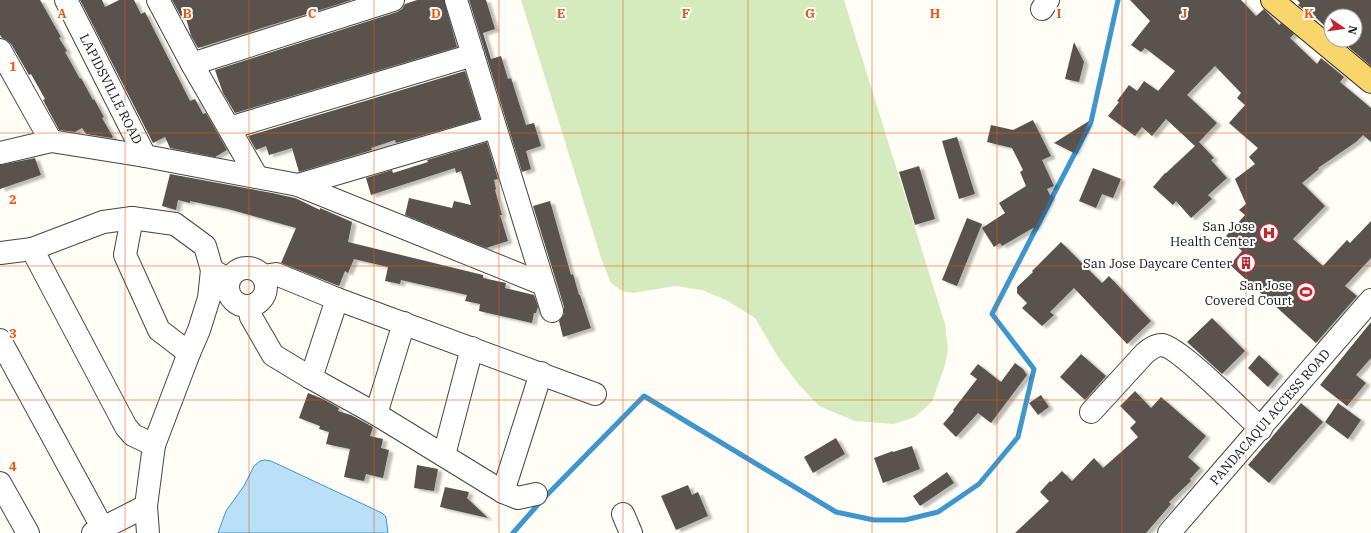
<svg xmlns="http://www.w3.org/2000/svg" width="1371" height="533" font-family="'IBM Plex Serif',serif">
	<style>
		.green { fill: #d5ebbd }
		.water { fill: #b9e0f7; stroke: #3f96cf }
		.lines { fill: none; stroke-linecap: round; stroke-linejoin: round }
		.stream { stroke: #3f96cf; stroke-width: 5 }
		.building { fill: #5a524d; filter: url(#shadow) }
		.minor-casing { stroke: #444; stroke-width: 24 }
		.major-casing { stroke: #222; stroke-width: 24 }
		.minor { stroke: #fff; stroke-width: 22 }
		.major { stroke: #f9d66b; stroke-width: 22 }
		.grid { fill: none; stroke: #e8590c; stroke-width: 1; stroke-opacity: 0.55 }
		.labels { text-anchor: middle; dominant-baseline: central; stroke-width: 4; stroke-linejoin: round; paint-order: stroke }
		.street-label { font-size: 13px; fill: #111; stroke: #fff }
		.poi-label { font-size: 13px; fill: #111; stroke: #fff; text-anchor: end }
		.grid-label { font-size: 13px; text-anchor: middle; font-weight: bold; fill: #e8590c; stroke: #fff; stroke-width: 4; stroke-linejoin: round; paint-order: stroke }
	</style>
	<defs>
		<filter id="shadow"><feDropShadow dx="4.5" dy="2.5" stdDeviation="1" flood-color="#0004"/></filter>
	</defs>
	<rect width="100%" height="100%" fill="#fffdf5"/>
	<!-- green -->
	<path class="green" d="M521 0H844L945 324 948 350 945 365 932 402 915 417 894 424 855 421 819 406 799 385 778 357 755 318 726 300 702 290 675 286 633 293 622 291 611 283 602 261Z"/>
	<!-- water -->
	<path class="water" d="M265 460 271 461 382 513 386 517 388 533H218L226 511 244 486 254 466 260 461Z"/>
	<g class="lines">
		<!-- stream -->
		<path class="stream" d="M513 533 542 500 644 396 836 512 874 520H905L938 512 979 484 1018 437 1034 369 992 314 1091 122 1118 0"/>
	</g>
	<!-- building -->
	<g class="building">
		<path d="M0 0H40L61 37 59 38 67 51 65 52 80 79 81 78 93 100 94 99 104 117 102 118 113 137 112 138 86 134 82 128 75 132 59 130 43 100 45 99 31 74 29 75 11 44 7 40 2 38 0 35Z"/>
		<path d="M80 0H102L105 7 119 0H134L141 14 145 12 190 101 195 99 203 114 206 113 227 150 215 157 170 148 165 137 153 143Z"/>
		<path d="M172 0H352L198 48 191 36 186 18 183 20Z"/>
		<path d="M417 0H444L457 47 235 113 223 93 215 70 397 12 402 9 405 4Z"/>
		<path d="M469 0H486L495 29 483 33 491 59 501 56 508 79 511 78 526 125 534 123 541 146 526 151 531 169 522 172Z"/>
		<path d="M1130 0H1241L1256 16 1264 9 1279 25 1281 23 1294 34 1290 38 1317 64 1321 58 1344 77 1340 82 1371 108V142L1363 135 1356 142 1318 168 1319 169 1302 183 1325 206 1293 239 1323 266 1347 240 1350 243 1371 221V258L1345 286 1357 296 1316 343 1230 265 1242 251 1226 236 1245 215 1239 210 1246 204 1235 179 1255 164 1249 157 1258 148 1229 123 1245 105 1237 98 1241 93 1215 66 1187 95 1217 123 1199 142 1214 158 1211 160 1227 178 1208 195 1212 199 1191 218 1176 201 1173 205 1153 187 1165 173H1166L1195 146 1166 119 1152 136 1142 127 1135 136 1108 116 1119 102 1117 101 1129 85 1137 91 1144 81 1158 91 1175 71 1145 48 1141 52 1131 45 1150 21Z"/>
		<path d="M1297 0H1371V66L1340 40H1355V16H1331V32L1313 15 1311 16 1298 5 1300 3Z"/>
		<path d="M1074 42 1084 62 1079 82 1065 79Z"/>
		<path d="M465 71 480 119 396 143 395 140 371 148 372 150 299 172 292 148 269 155 266 146 256 150 248 136Z"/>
		<path d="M1033 120 1051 156 1042 160 1054 186 1047 189 1051 197 1035 228H1033L1002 246 1000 243 994 247 982 228 1005 213 999 203 1026 186 1020 172 1023 170 1012 148 987 142 991 125 1013 130Z"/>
		<path d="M1089 121 1074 153 1054 143Z"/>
		<path d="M957 137 975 194 959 199 942 141Z"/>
		<path d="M487 142 498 179 494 180 496 189 495 190 502 215H500L508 241 486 248 405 215 409 198 452 208 454 201 471 205 461 171 456 173 455 168 371 195 366 178 392 170 393 173 428 162 427 160Z"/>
		<path d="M35 158 41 175 0 189V165Z"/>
		<path d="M919 166 935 219 915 225 899 172Z"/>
		<path d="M1093 168 1121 179 1113 198 1102 194 1096 208 1079 201Z"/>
		<path d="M170 174 272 193 295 198 320 210V208L352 222 348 242 483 275V278L506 283 505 288 534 295 538 307 536 313H534L532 323 479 311 480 304 465 301 467 295 401 280 400 284 385 281 388 267 354 259 348 273 345 271 339 286 281 263 296 228 228 209 190 201V203L178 200 176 210 162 206Z"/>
		<path d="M550 201 571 275 573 274 579 295H580L591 328 563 337 559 321 564 314V307L533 206Z"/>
		<path d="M967 218 982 224 957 286 942 280Z"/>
		<path d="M1061 242 1102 283 1109 276 1151 321 1127 344 1074 288 1050 312 1054 315 1042 326 1022 308 1027 303 1017 293V287L1033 272 1032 271Z"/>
		<path d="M1212 318 1245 351 1222 374 1187 342Z"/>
		<path d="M1371 322V358L1356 375 1366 383 1347 406 1320 385Z"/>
		<path d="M1081 354 1106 376 1085 400 1060 377Z"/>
		<path d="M1259 355 1279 374 1268 387 1248 368Z"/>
		<path d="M1015 363 1023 369 1027 375 991 423 978 413 956 437 943 424 954 411 953 410 977 379 970 374 978 364 1001 382Z"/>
		<path d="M1135 391 1151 408 1161 397 1206 436 1188 457 1200 468 1190 479 1191 481 1169 502 1171 504 1146 533H1015L1049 501 1040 492 1050 481 1051 482 1062 471 1072 481 1094 458 1103 468 1138 437 1130 428 1136 422 1120 406Z"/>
		<path d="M308 393 323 399 339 408 338 411 351 415 373 427 370 436 383 439 381 448 389 450 383 478 366 474 364 481 344 477 350 449 326 444 329 432 319 429 320 426 299 418Z"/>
		<path d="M1041 395 1049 407 1038 415 1029 403Z"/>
		<path d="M1301 403 1323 422 1269 483 1248 465Z"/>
		<path d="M1338 403 1361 420 1348 439 1325 422Z"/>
		<path d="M836 438 845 454 813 473 804 457Z"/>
		<path d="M912 446 920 469 883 483 874 458 893 451V452Z"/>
		<path d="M417 465 438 469 434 491 414 488Z"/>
		<path d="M947 472 954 483 920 506 913 496Z"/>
		<path d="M688 485 692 495 698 492 708 516 676 530 661 496Z"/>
		<path d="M445 487 469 492 467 498 488 518 440 507Z"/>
	</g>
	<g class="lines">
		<defs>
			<g id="minor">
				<path d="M66 0 145 156"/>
				<path d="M158 0 192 64 257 177"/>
				<path d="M456 0 552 311"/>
				<path d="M1042 9 1048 0"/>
				<path d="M0 50 51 141"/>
				<path d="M192 64 393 0"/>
				<path d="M229 128 473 55"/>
				<path d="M0 153 51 141 145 156 298 185 543 284"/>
				<path d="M298 185 495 127"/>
				<path d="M132 218 125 255 159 330 189 353"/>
				<path d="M32 249 126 427 133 435 154 445"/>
				<path d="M0 253 32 249 103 222 132 218 175 224 205 246 212 270 229 280"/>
				<circle cx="247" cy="287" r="19"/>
				<path d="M263 276 276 274 337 299 595 394"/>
				<path d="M249 307 251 317 273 355 311 378 376 414 503 492 518 498 536 494"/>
				<path d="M0 340 102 527"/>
				<path d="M311 378 337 299"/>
				<path d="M1091 412 1145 353C1150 349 1155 345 1162 345 1179 347 1245 414 1261 429"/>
				<path d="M376 414 404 323"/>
				<path d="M444 455 472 348"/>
				<path d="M0 483 28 533"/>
				<path d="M503 492 541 373"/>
				<path d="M623 514 631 533"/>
				<path d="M93 533 146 506"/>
				<path d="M148 533 146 506 154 445 189 353 199 330 209 298 212 270"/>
				<path d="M1169 533 1371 300"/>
			</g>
			<path id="major" d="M1272 0 1371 82"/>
		</defs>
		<!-- minor casing -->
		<use href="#minor" class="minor-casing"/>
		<!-- major casing -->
		<use href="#major" class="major-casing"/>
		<!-- minor -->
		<use href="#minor" class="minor"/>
		<!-- major -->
		<use href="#major" class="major"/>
	</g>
	<!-- grid -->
	<path class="grid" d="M125 0V533M249 0V533M374 0V533M499 0V533M623 0V533M748 0V533M872 0V533M997 0V533M1122 0V533M1246 0V533M0 133H1371M0 266H1371M0 400H1371"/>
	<!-- icons -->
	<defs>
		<symbol id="hospital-ring" viewBox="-11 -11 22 22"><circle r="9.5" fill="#fff" stroke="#c4262e" stroke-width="1.5"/><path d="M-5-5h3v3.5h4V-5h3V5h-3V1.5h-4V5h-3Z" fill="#c4262e"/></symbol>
		<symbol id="building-ring" viewBox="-11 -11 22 22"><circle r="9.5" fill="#fff" stroke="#c4262e" stroke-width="1.5"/><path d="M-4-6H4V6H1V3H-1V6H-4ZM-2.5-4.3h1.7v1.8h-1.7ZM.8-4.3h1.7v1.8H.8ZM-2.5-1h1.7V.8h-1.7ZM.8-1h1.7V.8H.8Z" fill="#c4262e"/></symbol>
		<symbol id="stadium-ring" viewBox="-11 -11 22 22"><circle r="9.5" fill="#fff" stroke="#c4262e" stroke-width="1.5"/><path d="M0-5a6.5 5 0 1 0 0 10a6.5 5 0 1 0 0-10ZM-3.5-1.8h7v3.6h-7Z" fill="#c4262e"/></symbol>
	</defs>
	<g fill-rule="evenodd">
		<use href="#hospital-ring" x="1258" y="222" width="22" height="22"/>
		<use href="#building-ring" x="1235" y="252" width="22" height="22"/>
		<use href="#stadium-ring" x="1295" y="281" width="22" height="22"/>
	</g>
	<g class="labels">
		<!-- street labels -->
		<g class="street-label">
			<text transform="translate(111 89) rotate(63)">LAPIDSVILLE ROAD</text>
			<text transform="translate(1270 417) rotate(-49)">PANDACAQUI ACCESS ROAD</text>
		</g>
		<!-- poi labels -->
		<g class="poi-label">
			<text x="1255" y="226">San Jose<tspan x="1255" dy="15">Health Center</tspan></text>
			<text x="1232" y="263">San Jose Daycare Center</text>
			<text x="1292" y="285">San Jose<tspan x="1292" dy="15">Covered Court</tspan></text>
		</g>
	</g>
	<g class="grid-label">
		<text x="62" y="18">A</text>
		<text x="187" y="18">B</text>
		<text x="312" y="18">C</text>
		<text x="436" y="18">D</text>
		<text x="561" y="18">E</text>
		<text x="686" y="18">F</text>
		<text x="810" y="18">G</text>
		<text x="935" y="18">H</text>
		<text x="1059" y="18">I</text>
		<text x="1184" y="18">J</text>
		<text x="1309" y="18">K</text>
		<text x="13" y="71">1</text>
		<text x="13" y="204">2</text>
		<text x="13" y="338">3</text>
		<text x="13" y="471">4</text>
	</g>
	<!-- north arrow -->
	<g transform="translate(1343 28) rotate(103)"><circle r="19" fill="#ffffff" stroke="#a0a0a0"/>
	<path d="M0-3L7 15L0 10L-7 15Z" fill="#c4262e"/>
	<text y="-6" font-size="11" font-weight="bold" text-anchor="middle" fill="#111111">N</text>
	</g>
</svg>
